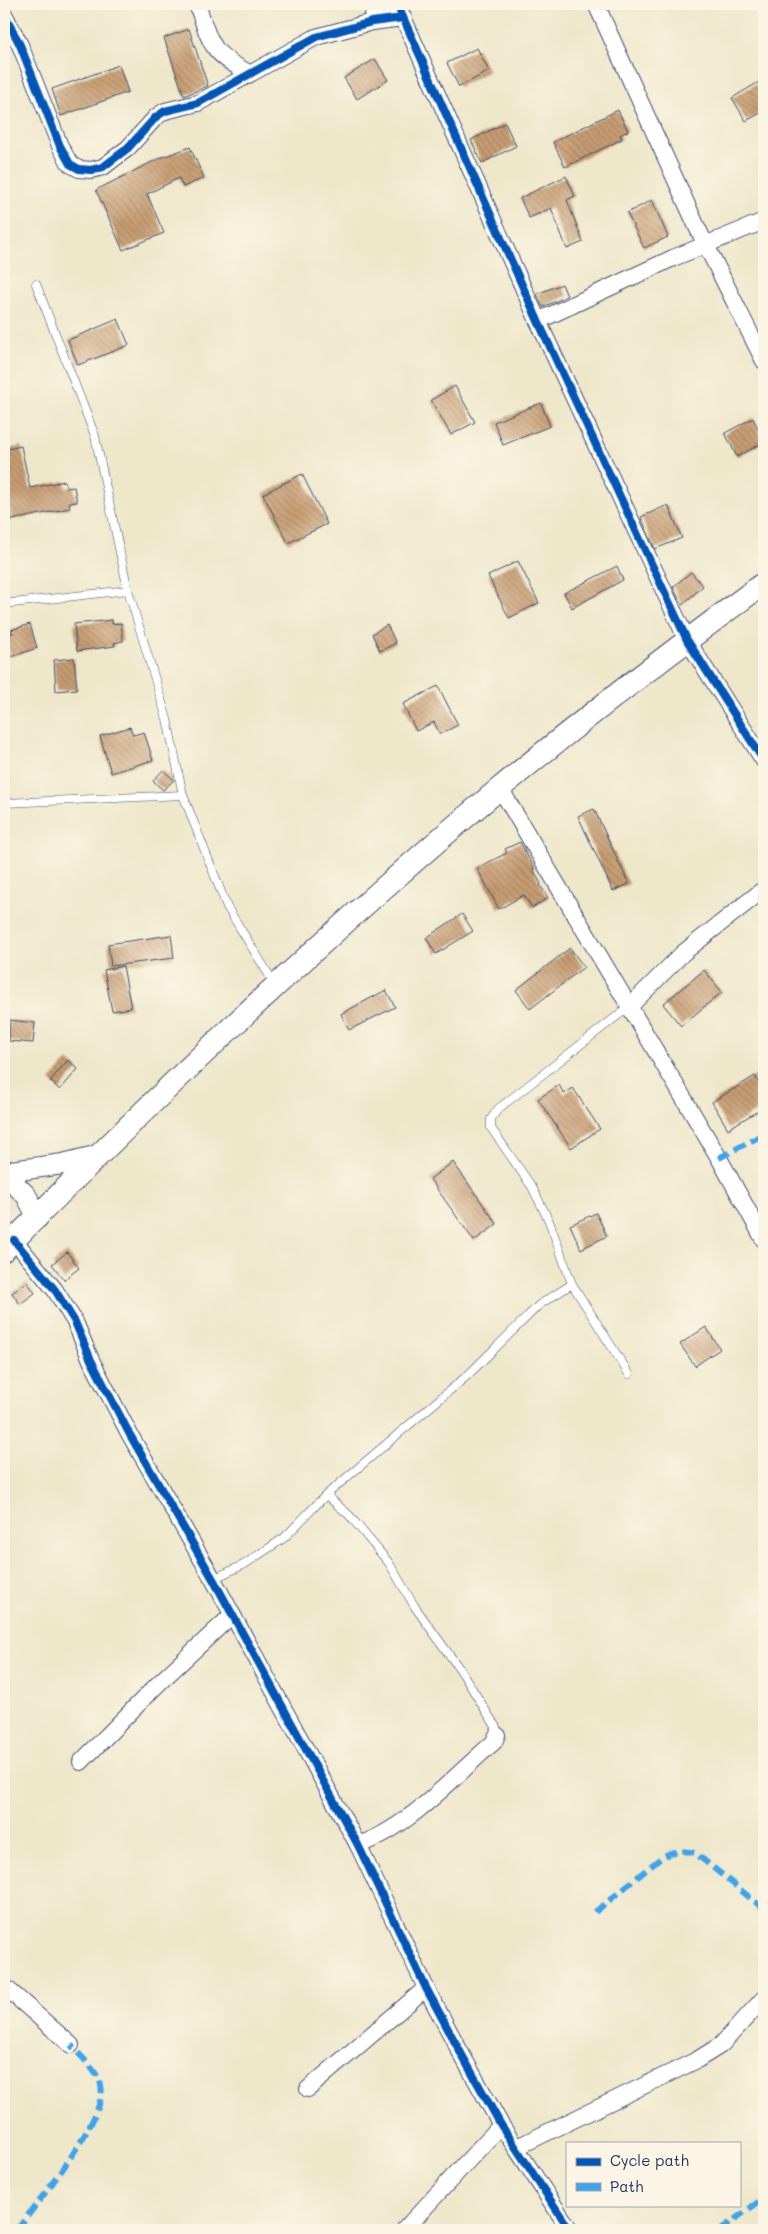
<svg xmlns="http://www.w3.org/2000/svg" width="768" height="2234" font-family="Mali,sans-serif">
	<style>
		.building { fill: url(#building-back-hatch) }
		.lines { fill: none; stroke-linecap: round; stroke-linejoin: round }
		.service-casing { stroke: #3b4b6e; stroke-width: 9 }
		.minor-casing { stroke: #3b4b6e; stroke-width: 18 }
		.tertiary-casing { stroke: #3b4b6e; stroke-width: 22 }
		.secondary-casing { stroke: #3b4b6e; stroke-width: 24 }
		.service { stroke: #fff; stroke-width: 8 }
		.minor { stroke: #fff; stroke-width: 16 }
		.tertiary { stroke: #fff; stroke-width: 20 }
		.secondary { stroke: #fff; stroke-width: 22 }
		.quiet { stroke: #3da3ed; stroke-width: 6; stroke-dasharray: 12 6; stroke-linecap: butt }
		.cycleway-casing { stroke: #fcf5e5; stroke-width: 11 }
		.cycleway { stroke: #0057b8; stroke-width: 8 }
	</style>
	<defs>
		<pattern id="building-back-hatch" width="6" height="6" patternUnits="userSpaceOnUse" patternTransform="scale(1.25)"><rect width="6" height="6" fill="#c79c71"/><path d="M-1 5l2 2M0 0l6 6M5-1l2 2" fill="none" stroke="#a18060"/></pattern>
	</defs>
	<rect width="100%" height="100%" fill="#fcf5e5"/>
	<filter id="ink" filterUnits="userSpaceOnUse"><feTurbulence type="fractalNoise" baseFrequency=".02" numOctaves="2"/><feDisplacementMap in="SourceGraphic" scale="10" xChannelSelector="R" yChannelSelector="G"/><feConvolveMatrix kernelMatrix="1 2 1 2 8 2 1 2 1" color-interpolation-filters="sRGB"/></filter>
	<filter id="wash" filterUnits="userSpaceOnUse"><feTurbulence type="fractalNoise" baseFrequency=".0096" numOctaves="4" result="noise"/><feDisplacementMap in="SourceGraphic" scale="20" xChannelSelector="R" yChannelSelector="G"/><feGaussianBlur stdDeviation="1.12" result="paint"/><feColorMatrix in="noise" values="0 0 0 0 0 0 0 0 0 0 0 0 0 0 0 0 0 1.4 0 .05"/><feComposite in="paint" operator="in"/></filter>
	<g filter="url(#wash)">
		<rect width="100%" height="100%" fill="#eee7ca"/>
		<g id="blocks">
			<!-- building -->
			<g class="building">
				<path d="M189 29 208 86 184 96 164 38Z"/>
				<path d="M477 48 489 71 459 87 447 63Z"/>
				<path d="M375 59 388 80 357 99 344 78Z"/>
				<path d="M119 65 128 92 61 116 52 89Z"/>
				<path d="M764 79V111L746 121 732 98Z"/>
				<path d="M618 110 628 131 620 135 622 139 565 167 553 142Z"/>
				<path d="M505 123 516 146 482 163 471 140Z"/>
				<path d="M190 147 204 178 183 187 179 178 147 194 164 233 123 250 96 190 158 159Z"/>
				<path d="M566 176 575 196 567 200 583 242 567 249 551 208 529 218 520 198Z"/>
				<path d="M652 200 668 237 644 248 627 213Z"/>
				<path d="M562 284 567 296 543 307 537 294Z"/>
				<path d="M118 319 129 345 78 365 68 340Z"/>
				<path d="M455 386 475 422 451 435 431 400Z"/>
				<path d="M541 403 550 426 503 445 494 422Z"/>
				<path d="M753 418 764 442 737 457 725 433Z"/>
				<path d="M21 446 30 488 65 481 66 488 74 487 77 502 69 503 70 508 12 520 6 490H4V450Z"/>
				<path d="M302 474 327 524 288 543 263 494Z"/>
				<path d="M668 505 682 538 655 549 641 517Z"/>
				<path d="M518 561 539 603 509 618 488 576Z"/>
				<path d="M617 566 623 580 572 608 564 593Z"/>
				<path d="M691 572 703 586 682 605 673 587Z"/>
				<path d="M112 620V624L121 623 123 641 114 643 115 646 77 651 74 624Z"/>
				<path d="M30 624 37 648 11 657 5 636 13 633 11 630Z"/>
				<path d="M387 625 396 643 380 651 372 634Z"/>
				<path d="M74 658 77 689 56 691 54 660Z"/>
				<path d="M438 686 458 725 440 734 434 722 416 731 403 704Z"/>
				<path d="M130 727 133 735 144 732 153 760 111 773 100 736Z"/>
				<path d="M163 770 174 780 163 790 153 781Z"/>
				<path d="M594 809 629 884 613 891 578 816Z"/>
				<path d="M520 842 534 868 533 869 541 884 540 885 548 898 532 908 524 895 499 909 477 868 507 853 505 849Z"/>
				<path d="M462 914 473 931 436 954 426 938Z"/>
				<path d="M171 935 174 958 111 966 108 944Z"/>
				<path d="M570 948 584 967 530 1009 516 990Z"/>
				<path d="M123 966 131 1008 112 1011 104 970Z"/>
				<path d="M704 970 722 992 681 1026 663 1004Z"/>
				<path d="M386 990 395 1007 349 1030 341 1014Z"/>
				<path d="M10 1020 35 1023 33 1043 9 1041Z"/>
				<path d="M68 1060 78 1069 60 1090 50 1081Z"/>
				<path d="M755 1076 764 1092V1107L728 1129 712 1102Z"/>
				<path d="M559 1085 564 1094 573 1088 600 1129 571 1148 538 1099Z"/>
				<path d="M453 1162 497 1224 474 1241 430 1179Z"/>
				<path d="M596 1213 607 1236 581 1249 570 1225Z"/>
				<path d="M67 1252 79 1268 64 1280 52 1264Z"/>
				<path d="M27 1282 35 1293 20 1304 12 1293Z"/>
				<path d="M706 1327 720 1349 695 1366 680 1344Z"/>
			</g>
		</g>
	</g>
	<g filter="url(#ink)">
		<use href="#blocks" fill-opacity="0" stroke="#3b4b6e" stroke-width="1"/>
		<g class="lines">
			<defs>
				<g id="service">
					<path d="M36 284 95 436 128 590 167 719 183 795 227 907 274 983"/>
					<path d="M4 604 128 590"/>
					<path d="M4 803 183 795"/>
					<path d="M572 1284 629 1374"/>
					<path d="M326 1495 349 1515 389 1563 415 1607 461 1671 496 1727 497 1735"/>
					<path d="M213 1579 245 1564 284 1538 326 1495 468 1375 539 1305 572 1284 549 1221 532 1187 491 1128V1119L498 1109 630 1006"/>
				</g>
				<g id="minor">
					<path d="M197 4C211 44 210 53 249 73"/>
					<path d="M397 4 538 321 687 640 764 761"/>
					<path d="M596 4 697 227 764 361"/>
					<path d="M4 14 20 45 60 146 70 164 79 169 91 170 103 167 128 148 156 117 165 111 198 103 316 37 372 22 403 18"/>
					<path d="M372 22 375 4"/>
					<path d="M538 321 673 258 764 221"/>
					<path d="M500 788 719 1158 764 1240"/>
					<path d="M630 1006 683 953 764 889"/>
					<path d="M14 1240 55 1290 75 1322 91 1360 130 1435 213 1579 358 1845 426 1988 463 2057 501 2125 570 2230"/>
					<path d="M81 1762 160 1682 232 1615"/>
					<path d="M358 1845C408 1829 454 1776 494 1742L497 1735"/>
					<path d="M4 1986 71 2045"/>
					<path d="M308 2089 426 1988"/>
					<path d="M517 2147 697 2060 721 2045 764 1998"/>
					<path d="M404 2230 501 2125"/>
				</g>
				<g id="tertiary">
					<path d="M4 1172 63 1164 99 1155"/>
					<path d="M4 1174 26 1195 38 1218"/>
				</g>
				<path id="secondary" d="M4 1250C162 1090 326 933 499 789 585 717 675 649 764 583"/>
			</defs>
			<!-- service casing -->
			<use href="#service" class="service-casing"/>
			<!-- minor casing -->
			<use href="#minor" class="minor-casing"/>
			<!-- tertiary casing -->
			<use href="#tertiary" class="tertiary-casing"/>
			<!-- secondary casing -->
			<use href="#secondary" class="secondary-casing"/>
			<!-- service -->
			<use href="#service" class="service"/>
			<!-- minor -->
			<use href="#minor" class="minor"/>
			<!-- tertiary -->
			<use href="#tertiary" class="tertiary"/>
			<!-- secondary -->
			<use href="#secondary" class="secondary"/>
			<!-- quiet -->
			<g class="quiet">
				<path d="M719 1158 764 1134"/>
				<path d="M595 1912 662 1857C673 1851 682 1850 695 1853L764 1909"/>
				<path d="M17 2230C37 2202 109 2117 101 2085 97 2070 80 2056 71 2045"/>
				<path d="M720 2230 764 2198"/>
			</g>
			<defs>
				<g id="cycleway">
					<path d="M397 4 538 321 687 640 764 761"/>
					<path d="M4 14 20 45 60 146 70 164 79 169 91 170 103 167 128 148 156 117 165 111 198 103 316 37 372 22 403 18"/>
					<path d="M14 1240 55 1290 75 1322 91 1360 130 1435 213 1579 358 1845 426 1988 463 2057 501 2125 570 2230"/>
				</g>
			</defs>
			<!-- cycleway casing -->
			<use href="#cycleway" class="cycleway-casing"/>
			<!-- cycleway -->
			<use href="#cycleway" class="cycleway"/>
		</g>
	</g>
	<!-- margin -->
	<rect width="768" height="2234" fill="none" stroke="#fcf5e5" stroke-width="20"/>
	<!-- legend -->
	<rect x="566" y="2142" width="175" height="65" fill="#fcf5e5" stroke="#a2a6af"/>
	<rect x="576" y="2158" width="25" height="8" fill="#0057b8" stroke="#a2a6af"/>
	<text x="610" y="2166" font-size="15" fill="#1b2f5e">Cycle path</text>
	<rect x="576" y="2183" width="25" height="8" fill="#3da3ed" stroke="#a2a6af"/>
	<text x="610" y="2192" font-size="15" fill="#1b2f5e">Path</text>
</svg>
